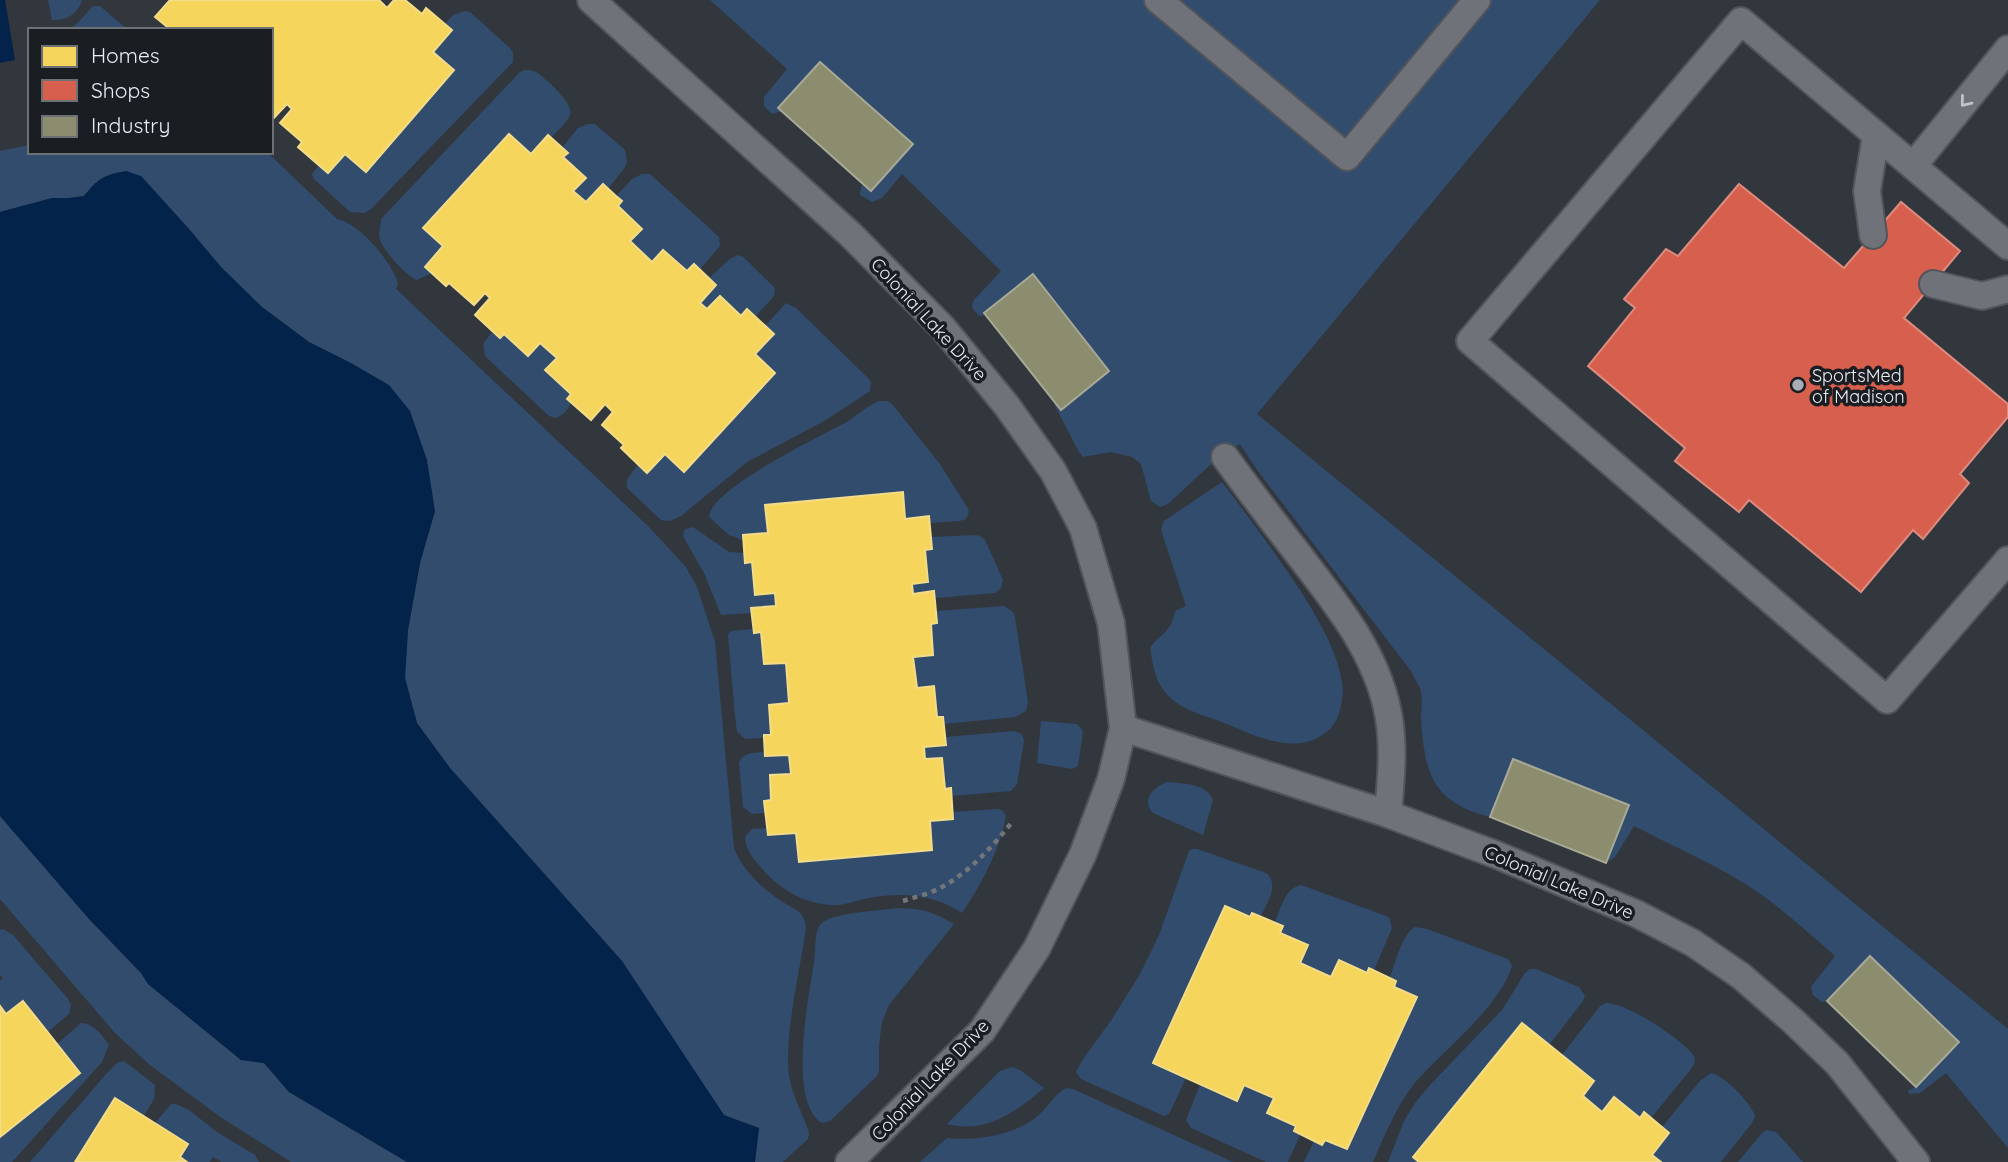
<svg xmlns="http://www.w3.org/2000/svg" width="2008" height="1162" font-family="Quicksand,sans-serif">
	<style>
		.green { fill: #324c6e }
		.water { fill: #04234b }
		.homes { fill: #f6d55c; stroke: #f2dc8a; stroke-width: 2 }
		.shops { fill: #d6604d; stroke: #dc8b7f; stroke-width: 2 }
		.industry { fill: #8c8c6e; stroke: #a8a996; stroke-width: 2 }
		.lines { fill: none; stroke-linecap: round; stroke-linejoin: round }
		.service-casing { stroke: #51545a; stroke-width: 30 }
		.path { stroke: #727579; stroke-width: 4.5; stroke-dasharray: 5 5; stroke-linecap: butt }
		.service { stroke: #6f7278; stroke-width: 26 }
		.oneway { stroke: #bec3c9 }
		.poi-dot { fill: #a9aeb5; stroke: #1a1d22; stroke-width: 2.5 }
		.labels { text-anchor: middle; dominant-baseline: central; stroke-width: 7; stroke-linejoin: round; paint-order: stroke }
		.street-label { font-size: 18px; fill: #e9eef5; stroke: #1a1d22 }
		.poi-label { font-size: 18px; fill: #e9eef5; stroke: #1a1d22; text-anchor: start }
	</style>
	<rect width="100%" height="100%" fill="#32373d"/>
	<!-- green -->
	<g class="green">
		<path d="M48 0H82C78 14 66 21 52 20Z"/>
		<path d="M710 0H1600L1257 414 2008 1029V1148L1946 1073 1920 1093 1909 1094 1908 1090 1916 1087 1959 1042 1870 957 1827 1001 1822 1002 1813 995 1811 987 1835 956C1810 934 1786 912 1759 893 1720 866 1676 848 1634 826L1615 857 1606 863 1629 805 1514 759 1490 817C1432 802 1425 774 1421 719 1421 710 1423 700 1421 691 1419 685 1414 678 1411 671L1257 470 1240 444 1209 466 1168 504 1160 507 1151 501 1141 464 1132 457 1111 452 1083 457 1079 452 1055 406V403L1062 410 1109 371 1033 275 984 312 986 315 979 316 973 309 972 305 974 300 1001 271 902 174 882 198 872 202 860 195 861 187 864 184 871 190 913 144 820 62 778 108 782 111 772 114 764 106V97L787 69Z"/>
		<path d="M93 6H100L128 30H68C79 24 84 15 93 6Z"/>
		<path d="M465 11 470 12 510 48 513 53V62L371 209 364 213 350 212 314 179 312 174 319 165 328 173 345 154 367 171 454 70 433 52 452 30 445 24 453 15Z"/>
		<path d="M525 70C530 70 531 70 536 72 545 78 575 104 570 115 567 123 557 131 551 138L548 135 531 154 509 134 424 228 443 246 425 267 432 273 417 280C406 276 381 249 379 236 379 231 381 224 381 219L520 72Z"/>
		<path d="M588 124H595L625 150 627 162 625 167 608 189 586 202 573 191 586 177 563 157 562 148 578 128Z"/>
		<path d="M30 145V152H267L337 219C359 223 391 261 398 283L396 289 648 526 686 567 697 587 715 642 734 848C742 870 762 888 781 901 787 905 795 908 800 913 804 917 805 922 806 928 800 971 784 1034 789 1076 792 1096 803 1113 809 1133L808 1139 783 1162H755L759 1128 724 1116 622 961 450 768 417 723 405 678 408 630 420 563 435 511 351 363 309 342 262 307 221 267 189 229 141 176 95 183 84 196 69 198H52L0 212V151Z"/>
		<path d="M642 174H650L719 237 720 246 700 269 694 264 687 271 663 250 652 262 630 241 642 228 618 206 622 201 616 196 632 179Z"/>
		<path d="M738 255 743 257 775 288 774 296 755 317 747 309 741 316 720 296 707 309 700 303 716 285 709 278 730 259Z"/>
		<path d="M786 303 796 308 868 378 871 382 870 391 826 420 747 462 681 516 670 521 661 520 628 489C623 480 633 472 638 465L647 473 665 454 684 472 775 373 755 354 773 335 765 326Z"/>
		<path d="M493 331 500 338 504 334 528 356 540 343 557 358 546 370 571 394C572 406 567 413 556 418L549 416 485 356 483 344Z"/>
		<path d="M879 401H887L892 404 940 464 967 507 969 512 966 519 960 521 930 523 928 516 905 519 903 492 766 505 768 533 743 535V540L729 535 709 517C709 490 822 435 847 422 858 415 867 406 879 401Z"/>
		<path d="M1222 482C1249 517 1275 553 1300 590 1318 619 1336 648 1342 682 1344 692 1342 704 1339 713 1336 725 1329 731 1319 737 1288 754 1252 734 1222 722 1200 714 1173 708 1160 685 1154 674 1152 660 1150 648 1161 632 1171 634 1175 611L1186 606 1163 536 1161 530 1164 521Z"/>
		<path d="M693 527 729 552 744 553 745 563 752 562 755 595 775 593 776 606 752 613 721 615 705 575 683 536 685 529Z"/>
		<path d="M976 535 980 536 985 540 1003 580 1001 588 995 593 935 598 933 591 913 594 912 584 928 582 925 550 931 537Z"/>
		<path d="M1004 606 1013 612 1015 618 1028 702 1026 711 1015 717 944 724 943 717H937L934 686 917 688 913 657 933 654 931 624 937 623 936 611Z"/>
		<path d="M753 629 754 633 761 632 764 664 786 663 789 703 769 705 771 735H764V738L745 739 737 732 735 716 728 635 731 631Z"/>
		<path d="M1041 721 1077 724 1083 731 1078 766 1072 769 1037 763Z"/>
		<path d="M1014 731 1022 734 1024 741 1017 784 1011 791 952 796 951 789H945L942 758 925 759 924 747 946 745V737Z"/>
		<path d="M765 752 789 755 791 774 770 776 771 800 764 801 765 813 752 814 743 807 739 763C743 752 755 753 765 752Z"/>
		<path d="M1167 782C1182 783 1208 784 1213 800L1203 835 1153 813C1141 799 1153 788 1167 782Z"/>
		<path d="M997 809 1002 810 1006 816C999 852 982 883 962 913 934 894 901 892 869 898 857 900 844 906 832 905 807 904 782 891 766 873 756 861 746 853 745 837L752 829 767 828 768 835 796 833 799 861 930 821 953 819V812Z"/>
		<path d="M0 816 89 919 141 973 148 984 241 1060 264 1063 289 1092 407 1162H291L219 1116 150 1065 115 1033 0 899Z"/>
		<path d="M1192 849H1197L1266 873C1280 884 1267 903 1261 916L1252 913 1250 917 1225 906 1153 1062 1186 1078 1169 1114 1164 1116 1081 1079 1076 1072 1083 1059 1112 1019 1140 974 1159 935 1189 851Z"/>
		<path d="M1301 885 1389 917 1392 928 1374 970 1369 968 1367 973 1340 960 1331 977 1300 963 1308 945 1280 933 1283 926 1275 922C1281 908 1285 888 1301 885Z"/>
		<path d="M898 908C923 909 932 911 954 924L889 1005 882 1022 879 1045V1071L877 1076 830 1121 822 1123C787 1101 809 997 814 962 816 952 814 933 820 925 829 912 881 911 898 908Z"/>
		<path d="M1415 927 1427 929 1508 959 1512 966C1501 1004 1447 1048 1420 1077 1398 1101 1386 1133 1373 1162H1304L1314 1141 1322 1144 1325 1140 1347 1149 1417 998 1394 987 1396 981 1390 977C1395 964 1402 934 1415 927Z"/>
		<path d="M3 929 13 935 68 999 71 1005 69 1014 48 1032 24 1001 6 1014 0 1006V981L3 978 0 975V930Z"/>
		<path d="M1530 969H1536L1579 987 1585 996 1583 1001 1549 1045 1522 1023 1413 1157 1419 1162H1388L1404 1121 1415 1103 1429 1086 1502 1010 1525 973Z"/>
		<path d="M1606 1003C1627 1003 1682 1039 1694 1056L1695 1062 1691 1069 1651 1118 1644 1112 1640 1118 1614 1097 1602 1112 1583 1096 1594 1081 1562 1055 1600 1006Z"/>
		<path d="M81 1023C93 1023 103 1036 109 1045L102 1062 12 1162H0V1137L80 1073 57 1044Z"/>
		<path d="M124 1061 155 1085 154 1099 144 1116 114 1098 75 1162H30L108 1072 117 1063Z"/>
		<path d="M1012 1067 1020 1070 1044 1088C1016 1112 985 1134 947 1124L1000 1071Z"/>
		<path d="M1711 1073C1724 1075 1751 1103 1755 1116L1752 1123 1721 1162H1661L1652 1155 1669 1133 1662 1127 1700 1081Z"/>
		<path d="M1200 1085 1236 1101 1244 1085 1274 1098 1267 1113 1296 1126 1294 1131 1300 1135 1288 1162H1266L1191 1128 1186 1120Z"/>
		<path d="M1067 1088 1073 1089 1233 1162H920L947 1138C976 1141 1016 1135 1039 1115 1048 1107 1056 1092 1067 1088Z"/>
		<path d="M171 1104H176L189 1110 217 1132 255 1155 259 1162H222L213 1157 210 1162H187L180 1157 188 1144 155 1123Z"/>
		<path d="M1767 1130 1776 1132 1803 1162H1738L1763 1132Z"/>
	</g>
	<!-- water -->
	<g class="water">
		<path d="M0 0H5L15 60 0 63Z"/>
		<path d="M126 171 141 176 189 229 221 267 262 307 309 342 351 363 389 385 410 411 427 460 435 511 420 563 408 630 405 678 417 723 450 768 622 961 724 1115 759 1128 755 1162H407L289 1092 264 1063 241 1060 148 984 141 973 89 919 0 816V212L52 198H69L84 196C99 178 103 175 126 171Z"/>
	</g>
	<!-- homes -->
	<g class="homes">
		<path d="M170 0H379L387 8 394 0H405L422 14 426 8 452 30 433 52 454 70 366 172 345 154 328 173 298 147 302 142 280 123 292 109 287 104 271 121V30H171L155 17Z"/>
		<path d="M509 134 531 154 548 135 568 153 563 157 586 178 573 191 586 202 603 184 616 196 622 201 618 206 642 229 630 241 652 262 663 250 687 271 694 264 716 285 700 303 707 309 720 296 741 316 747 309 774 334 755 354 775 373 684 472 665 454 647 473 621 448 624 445 602 425 613 412 605 404 591 420 567 399 571 394 545 370 557 358 540 343 528 356 504 334 500 338 475 315 490 298 485 293 474 305 449 283 446 286 425 267 443 246 423 228Z"/>
		<path d="M903 492 905 519 929 516 932 549 925 550 928 582 912 584 913 594 934 591 937 623 931 624 933 655 913 657 917 688 934 686 937 717H943L946 745 924 747 925 759 942 758 945 789 951 788 953 819 930 821 932 850 799 862 796 833 768 835 764 801 771 800 770 775 791 774 789 755 765 756 764 738V735H771L769 705 789 703 786 663 764 664 761 632 754 633 751 608 776 606 775 593 755 595 752 562 745 563 743 535 768 533 765 505Z"/>
		<path d="M1225 906 1250 917 1252 913 1283 926 1280 933 1308 945 1300 963 1331 977 1339 960 1367 973 1369 968 1396 981 1394 987 1417 997 1347 1149 1325 1140 1322 1145 1294 1131 1296 1126 1267 1113 1274 1098 1244 1085 1237 1101 1153 1063Z"/>
		<path d="M23 1001 80 1073 0 1137V1006L6 1014Z"/>
		<path d="M1522 1023 1594 1081 1583 1096 1602 1112 1614 1097 1640 1118 1644 1112 1669 1133 1652 1155 1661 1162H1419L1413 1157Z"/>
		<path d="M115 1098 188 1144 180 1157 187 1162H75Z"/>
	</g>
	<!-- shops -->
	<path class="shops" d="M1739 184 1844 268 1901 202 1960 251 1904 318 2008 404V417L1960 474 1969 483 1923 539 1913 530 1861 592 1749 500 1739 512 1675 461 1685 448 1588 366 1635 308 1624 299 1666 249 1678 256Z"/>
	<!-- industry -->
	<g class="industry">
		<path d="M820 62 913 144 871 191 778 108Z"/>
		<path d="M1033 274 1109 371 1061 410 984 313Z"/>
		<path d="M1513 759 1629 805 1606 863 1490 817Z"/>
		<path d="M1870 956 1959 1042 1916 1087 1827 1001Z"/>
	</g>
	<g class="lines">
		<defs>
			<g id="service">
				<path d="M591 0 851 235 943 328 1007 406 1053 471 1083 528 1111 623 1123 728 1111 779 1083 854 1037 948 982 1031 849 1162"/>
				<path d="M1158 0 1347 157 1477 0"/>
				<path d="M1913 166 2008 49"/>
				<path d="M1873 235 1867 191 1876 135"/>
				<path d="M2008 246 1741 21 1470 341 1887 700 2008 560"/>
				<path d="M1933 284 1982 296 2008 289"/>
				<path d="M1225 457C1249 490 1274 523 1299 555 1335 602 1374 649 1387 708 1395 743 1391 779 1388 814"/>
				<path d="M1123 728 1388 814 1497 855 1637 914 1693 943 1741 976 1793 1021 1837 1063 1916 1162"/>
			</g>
		</defs>
		<!-- service casing -->
		<use href="#service" class="service-casing"/>
		<!-- path -->
		<path class="path" d="M903 901C915 897 929 894 940 888 970 872 992 847 1013 821"/>
		<!-- service -->
		<use href="#service" class="service"/>
	</g>
	<!-- one-way arrows -->
	<defs><path id="oneway-chevron" d="M-2-3.5L2.5 0L-2 3.5" fill="none" stroke-width="1.6" stroke-linecap="round" stroke-linejoin="round" transform="scale(1.75)"/></defs>
	<use class="oneway" href="#oneway-chevron" transform="translate(1965 102) rotate(129)"/>
	<!-- markers -->
	<circle class="poi-dot" cx="1798" cy="385" r="7"/>
	<g class="labels">
		<!-- street labels -->
		<g class="street-label">
			<text transform="translate(929 319) rotate(47)">Colonial Lake Drive</text>
			<text transform="translate(1559 882) rotate(23)">Colonial Lake Drive</text>
			<text transform="translate(930 1080) rotate(-46)">Colonial Lake Drive</text>
		</g>
		<!-- poi labels -->
		<g class="poi-label">
			<text x="1812" y="375">SportsMed<tspan x="1812" dy="21">of Madison</tspan></text>
		</g>
	</g>
	<!-- legend -->
	<rect x="28" y="28" width="245" height="126" fill="#1a1d22" stroke="#6d7176" stroke-width="2"/>
	<rect x="42" y="46" width="35" height="21" fill="#f6d55c" stroke="#6d7176" stroke-width="2"/>
	<text x="91" y="63" font-size="21" fill="#e9eef5">Homes</text>
	<rect x="42" y="80" width="35" height="21" fill="#d6604d" stroke="#6d7176" stroke-width="2"/>
	<text x="91" y="98" font-size="21" fill="#e9eef5">Shops</text>
	<rect x="42" y="116" width="35" height="21" fill="#8c8c6e" stroke="#6d7176" stroke-width="2"/>
	<text x="91" y="133" font-size="21" fill="#e9eef5">Industry</text>
</svg>
